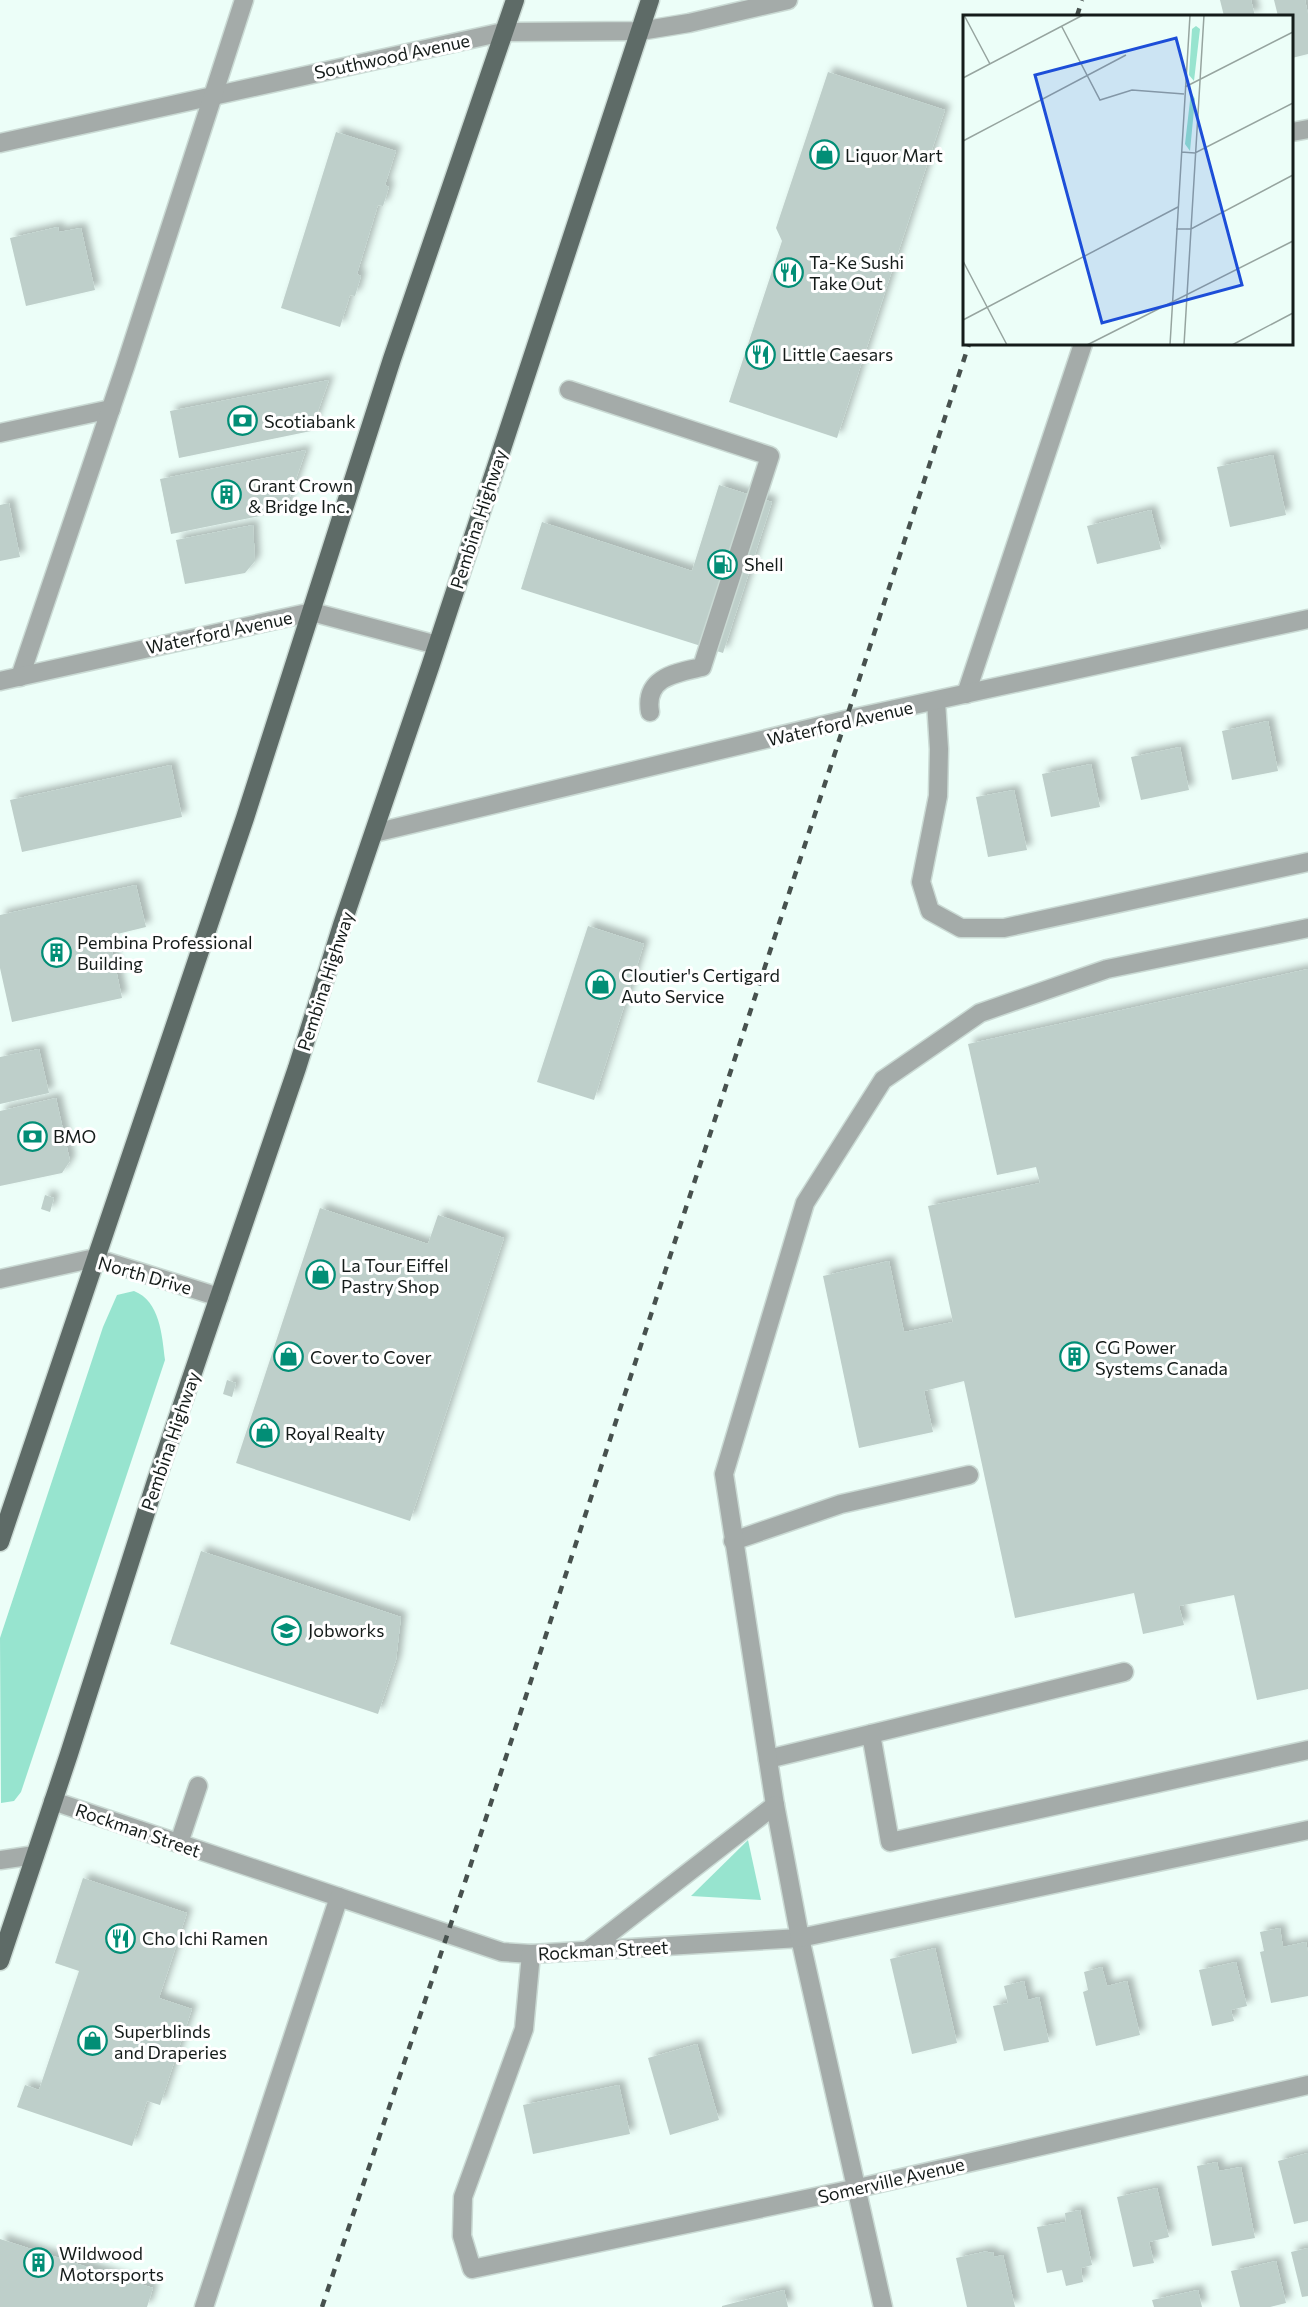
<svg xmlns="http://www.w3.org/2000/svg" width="1308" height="2307" font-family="Commissioner,sans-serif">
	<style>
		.green { fill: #97e4cf }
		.building { fill: #becfca; filter: url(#shadow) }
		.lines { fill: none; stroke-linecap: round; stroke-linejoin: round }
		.minor-casing { stroke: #cadad4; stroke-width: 21 }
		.major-casing { stroke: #cadad4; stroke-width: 21 }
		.minor { stroke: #a4aba9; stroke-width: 18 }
		.major { stroke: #5e6b67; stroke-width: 18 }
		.rail { stroke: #47514e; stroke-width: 4.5; stroke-dasharray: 8 8; stroke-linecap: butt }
		.labels { text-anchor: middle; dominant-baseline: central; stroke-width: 6; stroke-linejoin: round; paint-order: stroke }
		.street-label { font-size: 18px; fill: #151c1a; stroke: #fff }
		.poi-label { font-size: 18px; fill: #151c1a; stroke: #fff; text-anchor: start }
		.inset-road { fill: none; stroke: #96a49f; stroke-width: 1.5 }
		.view { fill: #1d4ed8; fill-opacity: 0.15; stroke: #1d4ed8; stroke-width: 3 }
		.inset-edge { fill: none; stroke: #151c1a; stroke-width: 3 }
	</style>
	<defs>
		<filter id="shadow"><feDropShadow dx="5.5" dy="-5.5" stdDeviation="3" flood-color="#0004"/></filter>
	</defs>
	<rect width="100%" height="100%" fill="#ecfef8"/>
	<!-- green -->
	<g class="green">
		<path d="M134 1291C160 1301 162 1335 165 1360L21 1792 14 1801 1 1803 0 1638 103 1327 117 1295Z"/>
		<path d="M748 1840 761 1900 691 1896Z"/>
	</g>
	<!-- building -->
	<g class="building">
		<path d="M1220 0H1251L1255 16H1224Z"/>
		<path d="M1274 0H1305L1308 14V54L1292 58V16H1278Z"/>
		<path d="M828 72 945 110 837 438 729 402 782 241 776 228Z"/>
		<path d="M336 132 396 151 385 185 389 187 383 206 378 205 357 274 361 276 355 296 350 295 340 327 281 308Z"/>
		<path d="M58 227 59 232 81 228 95 290 26 306 10 238Z"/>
		<path d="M329 380 311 431 179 458 170 411Z"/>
		<path d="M306 450 285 511 171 534 160 479Z"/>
		<path d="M1273 455 1286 515 1230 527 1217 467Z"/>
		<path d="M719 485 772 502 723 653 521 589 542 522 692 571Z"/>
		<path d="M9 503 20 557 0 561V505Z"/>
		<path d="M1151 510 1161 549 1097 564 1087 526Z"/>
		<path d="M253 525 255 561 245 573 185 584 176 540Z"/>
		<path d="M1268 721 1278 771 1232 780 1222 731Z"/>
		<path d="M1180 747 1189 790 1141 800 1131 757Z"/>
		<path d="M1091 764 1100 807 1051 817 1042 774Z"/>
		<path d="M171 765 182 817 22 852 10 800Z"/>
		<path d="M1014 790 1027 850 988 857 976 797Z"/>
		<path d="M136 885 146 927 109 936 122 998 12 1022 0 968V915Z"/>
		<path d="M588 926 644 944 594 1100 537 1082Z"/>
		<path d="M1308 969V1689L1257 1700 1234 1595 1179 1606 1184 1625 1143 1634 1134 1593 1015 1618 964 1381 924 1391 933 1432 859 1448 823 1276 889 1261 904 1332 953 1322 928 1206 1040 1183 1036 1167 997 1175 968 1044Z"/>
		<path d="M39 1049 49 1093 0 1104V1057Z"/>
		<path d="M56 1098 70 1161 62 1173 0 1186V1111Z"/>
		<path d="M45 1195 54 1198 50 1212 41 1209Z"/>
		<path d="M320 1208 428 1244 438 1215 504 1238 410 1521 236 1463Z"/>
		<path d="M227 1380 236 1383 232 1397 223 1394Z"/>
		<path d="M201 1551 401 1617 396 1660 378 1714 170 1644Z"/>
		<path d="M83 1878 187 1913 159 1998 192 2009 160 2105 147 2101 132 2146 17 2107 25 2085 39 2090 79 1971 55 1963Z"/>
		<path d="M1280 1928 1283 1947 1306 1942 1308 1952V1996L1271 2003 1260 1952 1264 1951 1260 1932Z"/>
		<path d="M935 1948 957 2043 912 2054 890 1959Z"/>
		<path d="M1236 1962 1247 2006 1231 2010 1234 2021 1212 2026 1199 1970Z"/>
		<path d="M1102 1967 1107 1986 1127 1981 1140 2035 1096 2046 1083 1992 1088 1990 1084 1972Z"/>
		<path d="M1024 1981 1028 2000 1039 1997 1049 2042 1004 2051 993 2006 1008 2003 1004 1986Z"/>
		<path d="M697 2044 719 2120 670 2135 648 2058Z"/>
		<path d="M619 2085 630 2134 533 2154 523 2105Z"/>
		<path d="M1308 2153V2221L1294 2224 1278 2161Z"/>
		<path d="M1217 2162 1219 2171 1241 2167 1255 2238 1212 2246 1197 2166Z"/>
		<path d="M1157 2188 1169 2237 1149 2242 1154 2263 1133 2267 1117 2197Z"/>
		<path d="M1080 2210 1092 2265 1081 2268 1083 2282 1066 2286 1062 2270 1047 2273 1037 2227 1066 2222 1065 2213Z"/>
		<path d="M0 2239 153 2288 147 2307H0Z"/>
		<path d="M1308 2248V2296L1302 2297 1291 2252Z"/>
		<path d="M988 2251V2253L993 2252 994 2257 1003 2255 1015 2307H967L956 2258Z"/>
		<path d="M1276 2261 1286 2303 1270 2307H1240L1231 2271Z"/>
		<path d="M784 2290 788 2307H722V2306Z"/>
		<path d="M1198 2290 1202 2307H1154L1152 2300Z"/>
	</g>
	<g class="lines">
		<defs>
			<g id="minor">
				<path d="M1292 132 1308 129"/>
				<path d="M0 143 503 32 640 31 689 23 788 0"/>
				<path d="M569 390 770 456 702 667C676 673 644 677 650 712"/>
				<path d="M0 433 111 409"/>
				<path d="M20 677 125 367 244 0"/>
				<path d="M0 681 312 612 437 645"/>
				<path d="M966 694 1083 344"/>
				<path d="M936 701 939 749 938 796 921 882 930 911 961 928H1004L1308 862"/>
				<path d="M374 833 845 720 1308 619"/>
				<path d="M0 1279 95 1258 219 1297"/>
				<path d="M733 1541 841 1504 969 1475"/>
				<path d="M871 1734 1124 1672"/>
				<path d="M768 1759 871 1734 890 1842 1308 1750"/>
				<path d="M53 1801 502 1952 531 1954 800 1938 883 2307"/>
				<path d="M775 1805 724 1474 805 1203 883 1080 980 1013 1107 969 1308 928"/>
				<path d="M179 1843 198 1786"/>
				<path d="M0 1860 35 1855"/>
				<path d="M587 1951 775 1805 800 1938 1308 1830"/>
				<path d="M531 1954 524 2029 463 2197 462 2236 472 2269 858 2188 1308 2085"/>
				<path d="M204 2307 339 1897"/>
			</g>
			<g id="major">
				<path d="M0 1542 245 818 392 359 515 0"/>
				<path d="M0 1961 69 1754 156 1481 297 1068 342 925 430 667 650 0"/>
			</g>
		</defs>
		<!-- minor casing -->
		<use href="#minor" class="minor-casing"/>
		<!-- major casing -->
		<use href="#major" class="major-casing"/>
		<!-- minor -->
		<use href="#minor" class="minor"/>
		<!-- major -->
		<use href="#major" class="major"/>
		<!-- rail -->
		<g class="rail">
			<path d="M1077 16 1082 0"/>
			<path d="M322 2307 466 1879 969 344"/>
		</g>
	</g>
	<!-- icons -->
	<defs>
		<symbol id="shop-ring" viewBox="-11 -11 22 22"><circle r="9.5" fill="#fff" stroke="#028e76" stroke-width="1.5"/><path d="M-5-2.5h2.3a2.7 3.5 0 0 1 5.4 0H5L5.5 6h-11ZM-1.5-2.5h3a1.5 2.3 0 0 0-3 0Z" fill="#028e76"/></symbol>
		<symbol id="restaurant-ring" viewBox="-11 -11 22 22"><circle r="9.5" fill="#fff" stroke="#028e76" stroke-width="1.5"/><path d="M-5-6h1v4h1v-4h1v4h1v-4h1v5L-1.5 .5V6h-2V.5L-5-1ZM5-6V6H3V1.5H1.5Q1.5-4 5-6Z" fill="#028e76"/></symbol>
		<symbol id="bank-ring" viewBox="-11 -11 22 22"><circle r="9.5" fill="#fff" stroke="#028e76" stroke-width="1.5"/><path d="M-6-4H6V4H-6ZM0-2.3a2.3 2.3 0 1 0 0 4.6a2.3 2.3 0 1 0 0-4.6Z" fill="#028e76"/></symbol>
		<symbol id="building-ring" viewBox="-11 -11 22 22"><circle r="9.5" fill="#fff" stroke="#028e76" stroke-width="1.5"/><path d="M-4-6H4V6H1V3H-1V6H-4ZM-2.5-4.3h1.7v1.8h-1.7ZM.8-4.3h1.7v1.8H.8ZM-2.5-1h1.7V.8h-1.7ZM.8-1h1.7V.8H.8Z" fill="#028e76"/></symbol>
		<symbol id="fuel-ring" viewBox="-11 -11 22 22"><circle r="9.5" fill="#fff" stroke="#028e76" stroke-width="1.5"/><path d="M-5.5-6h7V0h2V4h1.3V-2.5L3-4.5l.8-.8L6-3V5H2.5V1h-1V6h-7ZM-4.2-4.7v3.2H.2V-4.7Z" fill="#028e76"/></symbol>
		<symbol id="school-ring" viewBox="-11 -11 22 22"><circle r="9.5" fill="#fff" stroke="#028e76" stroke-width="1.5"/><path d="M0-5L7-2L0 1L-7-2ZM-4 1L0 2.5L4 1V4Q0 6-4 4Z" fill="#028e76"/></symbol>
	</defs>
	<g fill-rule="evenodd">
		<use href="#shop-ring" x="808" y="138" width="33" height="33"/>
		<use href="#restaurant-ring" x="772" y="256" width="33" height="33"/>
		<use href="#restaurant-ring" x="744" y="338" width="33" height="33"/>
		<use href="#bank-ring" x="226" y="404" width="33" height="33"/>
		<use href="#building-ring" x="210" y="478" width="33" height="33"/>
		<use href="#fuel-ring" x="706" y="548" width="33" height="33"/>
		<use href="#building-ring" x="40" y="936" width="33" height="33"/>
		<use href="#shop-ring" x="584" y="968" width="33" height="33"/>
		<use href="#bank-ring" x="16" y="1120" width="33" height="33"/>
		<use href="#shop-ring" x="304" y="1258" width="33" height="33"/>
		<use href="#shop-ring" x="272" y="1340" width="33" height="33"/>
		<use href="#building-ring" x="1058" y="1340" width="33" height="33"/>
		<use href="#shop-ring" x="248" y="1416" width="33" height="33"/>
		<use href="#school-ring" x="270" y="1614" width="33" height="33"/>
		<use href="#restaurant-ring" x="104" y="1922" width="33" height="33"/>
		<use href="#shop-ring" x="76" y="2024" width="33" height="33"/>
		<use href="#building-ring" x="22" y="2246" width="33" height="33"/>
	</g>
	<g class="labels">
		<!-- street labels -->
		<g class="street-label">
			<text transform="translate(392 56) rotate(-12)">Southwood Avenue</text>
			<text transform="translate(478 519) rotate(-72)">Pembina Highway</text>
			<text transform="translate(219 632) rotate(-12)">Waterford Avenue</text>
			<text transform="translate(840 723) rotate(-13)">Waterford Avenue</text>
			<text transform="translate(325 981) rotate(-72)">Pembina Highway</text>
			<text transform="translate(145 1275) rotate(16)">North Drive</text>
			<text transform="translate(170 1441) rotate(-71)">Pembina Highway</text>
			<text transform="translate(138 1830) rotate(19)">Rockman Street</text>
			<text transform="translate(603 1950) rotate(-3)">Rockman Street</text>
			<text transform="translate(891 2180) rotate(-13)">Somerville Avenue</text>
		</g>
		<!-- poi labels -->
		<g class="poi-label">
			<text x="845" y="155">Liquor Mart</text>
			<text x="809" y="262">Ta-Ke Sushi<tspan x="809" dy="21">Take Out</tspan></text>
			<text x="782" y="354">Little Caesars</text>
			<text x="264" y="421">Scotiabank</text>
			<text x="248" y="485">Grant Crown<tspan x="248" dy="21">&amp; Bridge Inc.</tspan></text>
			<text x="744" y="564">Shell</text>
			<text x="77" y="942">Pembina Professional<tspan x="77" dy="21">Building</tspan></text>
			<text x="621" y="975">Cloutier's Certigard<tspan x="621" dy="21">Auto Service</tspan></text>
			<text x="53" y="1136">BMO</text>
			<text x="341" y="1265">La Tour Eiffel<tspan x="341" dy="21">Pastry Shop</tspan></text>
			<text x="1095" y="1347">CG Power<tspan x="1095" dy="21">Systems Canada</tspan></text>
			<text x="310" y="1357">Cover to Cover</text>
			<text x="285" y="1433">Royal Realty</text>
			<text x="308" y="1630">Jobworks</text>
			<text x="142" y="1938">Cho Ichi Ramen</text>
			<text x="114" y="2031">Superblinds<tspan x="114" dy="21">and Draperies</tspan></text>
			<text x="59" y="2253">Wildwood<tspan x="59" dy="21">Motorsports</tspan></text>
		</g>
	</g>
	<!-- overview -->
	<g transform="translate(963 15)">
		<rect width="330" height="330" fill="#ecfef8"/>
		<path d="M233 11 237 14 231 66 226 60 229 14ZM228 77 232 84 227 136 222 129Z" fill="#97e4cf"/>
		<path class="inset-road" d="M1 0 27 49M99 12 137 85 169 75 221 79M0 63 120 0M222 72 330 17M0 126 163 40M218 137 232 138 330 88M213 214H228L330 160M0 246 44 330M0 305 215 192M124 330 330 226M207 330 227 0M221 330 241 0M269 330 330 298"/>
		<path class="view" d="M213 23 279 270 139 308 72 60Z"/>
		<rect width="330" height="330" class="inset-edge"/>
	</g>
</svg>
